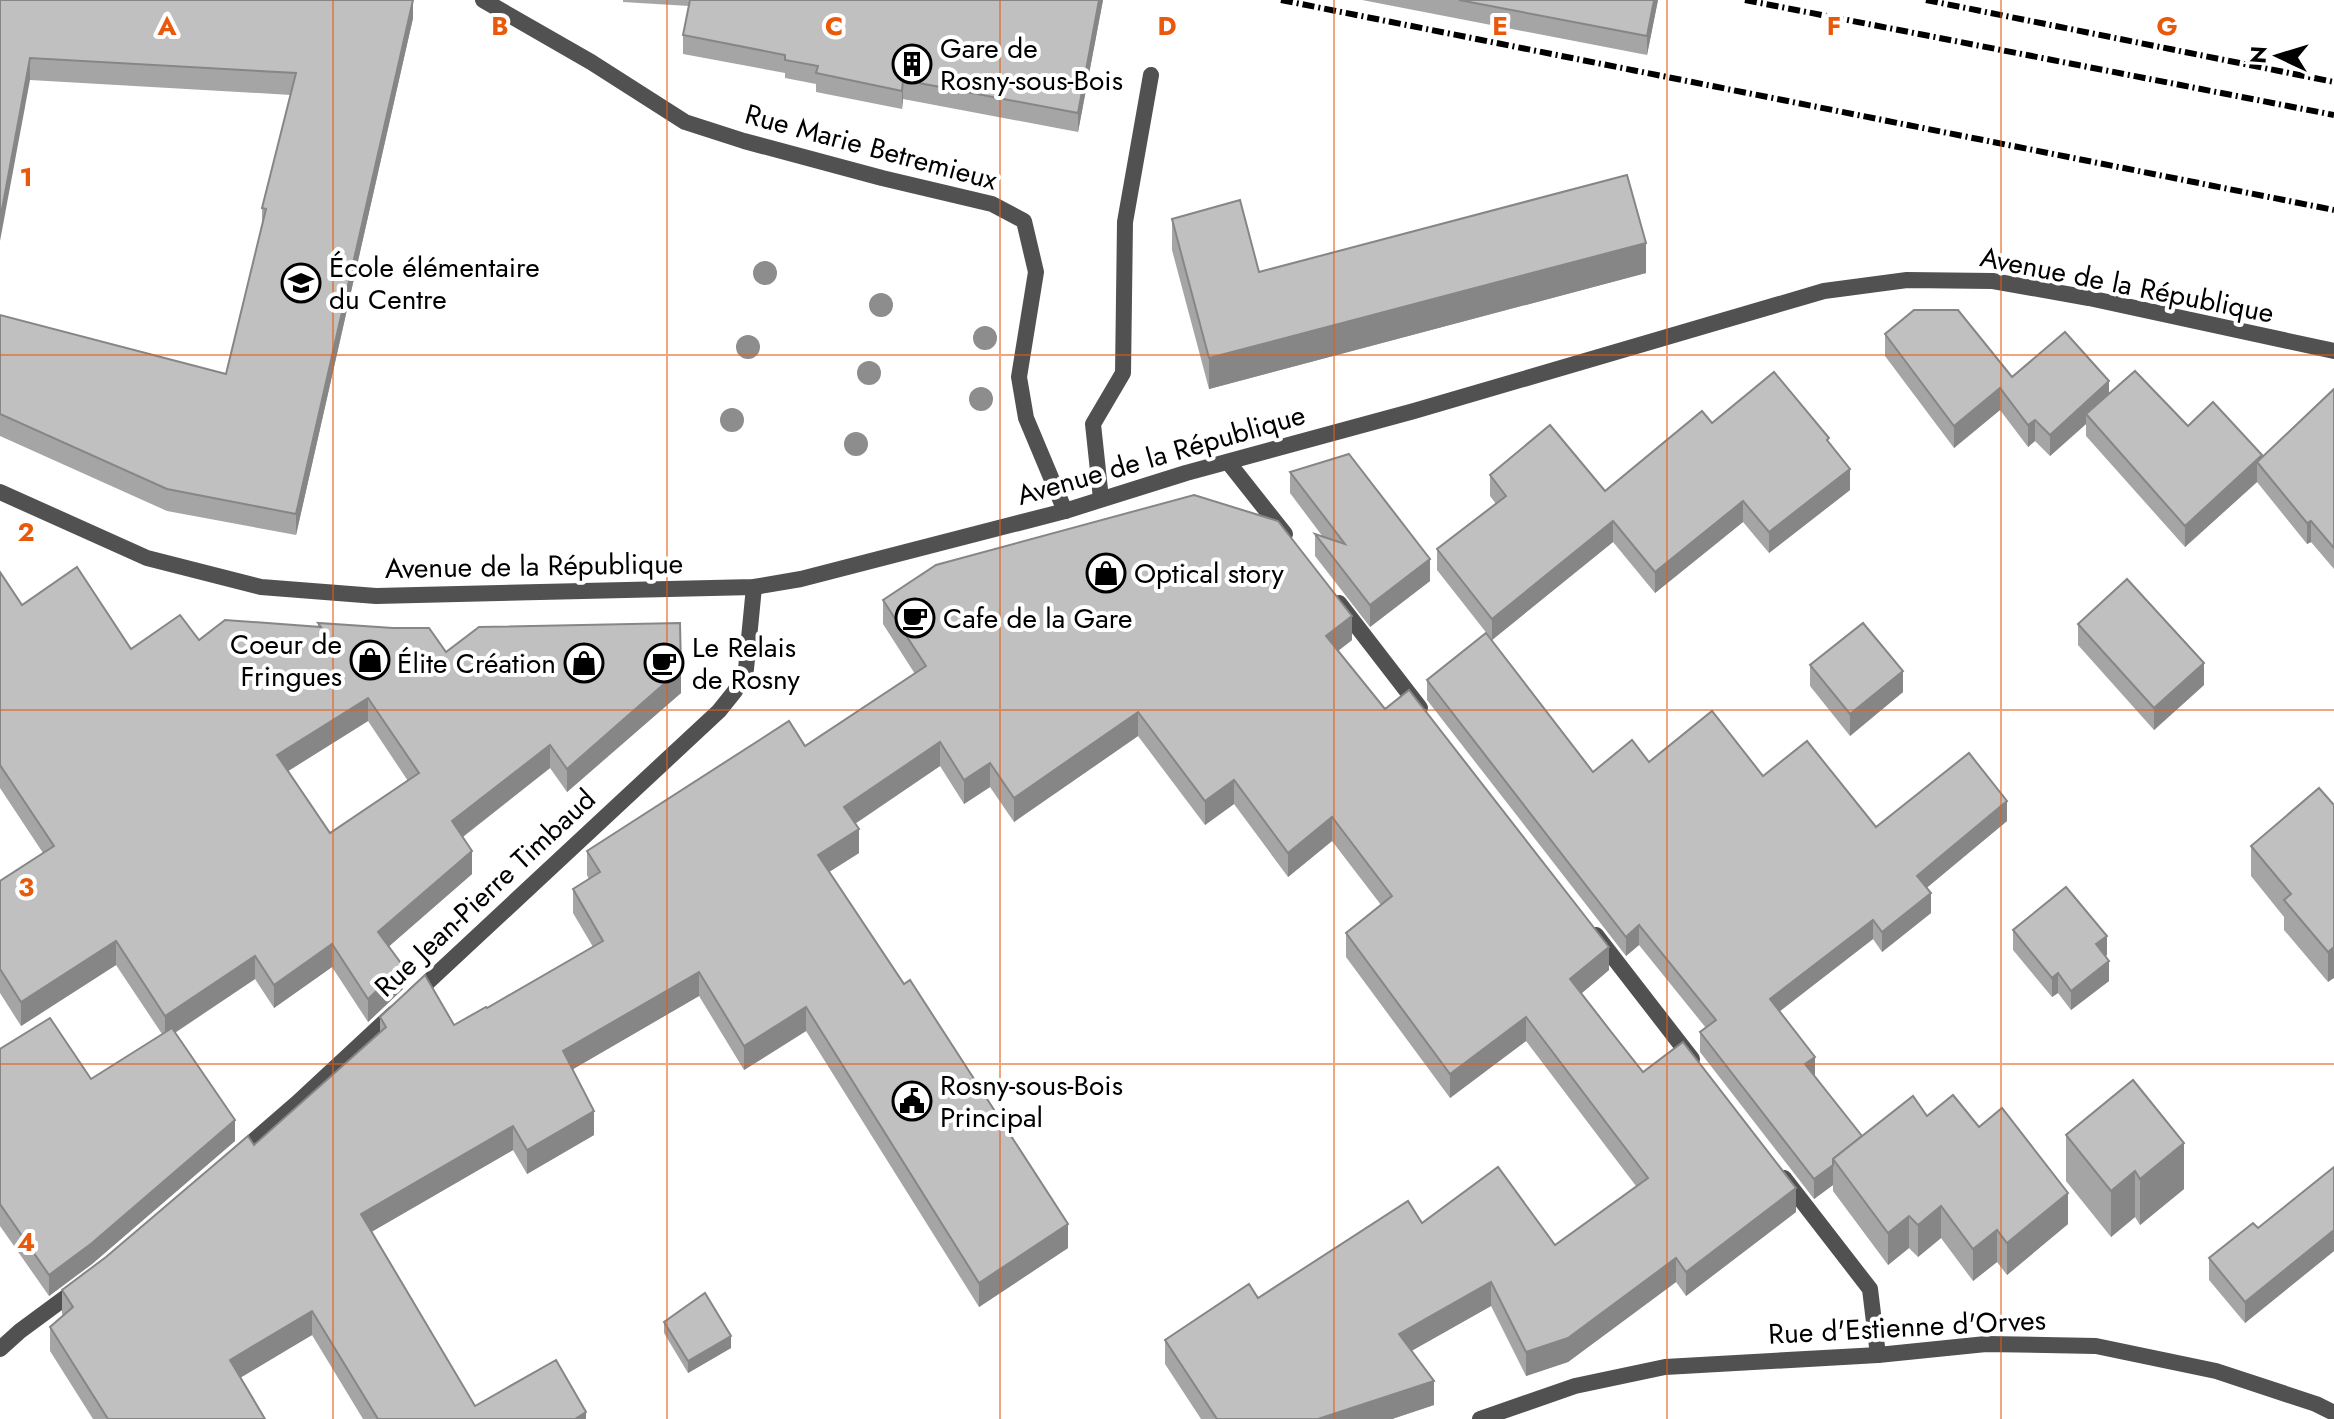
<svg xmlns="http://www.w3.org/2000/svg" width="2334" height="1419" font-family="Jost,sans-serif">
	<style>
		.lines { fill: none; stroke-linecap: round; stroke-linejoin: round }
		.service { stroke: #515151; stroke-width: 16 }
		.minor { stroke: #515151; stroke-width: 16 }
		.tertiary { stroke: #515151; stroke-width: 16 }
		.rail { stroke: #000; stroke-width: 6; stroke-dasharray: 12 4 2 4; stroke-linecap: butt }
		.tree { fill: #8d8d8d }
		.wall { fill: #a5a5a5; fill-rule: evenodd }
		.shaded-wall { fill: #868686 }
		.building { fill: #c0c0c0; stroke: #868686; stroke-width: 2; fill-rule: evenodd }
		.grid { fill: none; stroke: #e8590c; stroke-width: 2; stroke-opacity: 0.55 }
		.labels { text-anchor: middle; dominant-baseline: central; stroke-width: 8; stroke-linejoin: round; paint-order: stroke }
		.poi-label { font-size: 28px; fill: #000; stroke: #fff; text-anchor: start }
		.street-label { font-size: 28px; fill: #000; stroke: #fff }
		.grid-label { font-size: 26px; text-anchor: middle; font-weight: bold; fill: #e8590c; stroke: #fff; stroke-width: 8; stroke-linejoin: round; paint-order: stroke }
	</style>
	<rect width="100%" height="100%" fill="#fff"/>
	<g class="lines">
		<!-- service -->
		<g class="service">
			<path d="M483 0 591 62 685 122 744 141 882 178 992 204 1024 221 1036 272 1019 377 1026 418 1065 511"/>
			<path d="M1101 499 1093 424 1123 373 1125 222 1151 75"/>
		</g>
		<!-- minor -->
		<g class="minor">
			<path d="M1228 462 1285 534"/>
			<path d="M1339 603 1420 708"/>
			<path d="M1596 935 1692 1059"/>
			<path d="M414 995 719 711 735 691 746 669 754 587"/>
			<path d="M236 1156 297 1103 394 1013"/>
			<path d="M1784 1178 1870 1289 1878 1355"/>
			<path d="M0 1349 20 1331 77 1289"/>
			<path d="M1480 1419 1575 1386 1665 1367 1878 1355 1986 1344 2096 1346 2216 1371 2316 1404 2334 1413"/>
		</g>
		<!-- tertiary -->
		<path class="tertiary" d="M0 492 147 558 261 587 376 596 754 587 801 579 1065 511 1186 473 1414 411 1824 291 1907 280 1993 281 2089 298 2334 351"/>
		<!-- rail -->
		<g class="rail">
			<path d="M1281 0 2334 210"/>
			<path d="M1745 0 2334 115"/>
			<path d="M1926 0 2334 82"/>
		</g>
	</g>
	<!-- trees -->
	<g class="tree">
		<circle cx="765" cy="273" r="12"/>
		<circle cx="881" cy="305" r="12"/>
		<circle cx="985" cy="338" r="12"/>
		<circle cx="748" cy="347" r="12"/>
		<circle cx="869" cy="373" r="12"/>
		<circle cx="981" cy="399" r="12"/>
		<circle cx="732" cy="420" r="12"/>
		<circle cx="856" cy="444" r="12"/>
	</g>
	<!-- wall -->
	<g class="wall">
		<path d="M0 0H413V18L296 535 167 511 0 436V315L226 374 262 226V208L291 95 30 80Z"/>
		<path d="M623 0H1103L1078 132 903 99 902 109 816 92V84L785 78V73L683 54V35L689 6 623 2Z"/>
		<path d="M1362 0H1658L1647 55Z"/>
		<path d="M1172 219 1259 272 1646 273 1209 389 1172 250Z"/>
		<path d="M1885 334 2012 377 2109 394 2262 457 2334 389V569L2311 542 2307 544 2257 482 2185 547 2086 436V424L2050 456 2035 441 2028 447 2000 410 1954 448 1885 356Z"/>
		<path d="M1712 423 1829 442 1850 490 1769 553 1743 522 1655 593 1613 542 1492 640 1437 570V549L1496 504 1490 496V475L1605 491Z"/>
		<path d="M1290 472 1430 581 1370 627 1315 556V534L1323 537 1290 493Z"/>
		<path d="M0 572 22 605 131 649 318 627V623L446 652 681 693 567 792 550 768 463 837 472 874 389 946 403 989 368 1022 332 967 274 1008 255 979 175 1033 235 1141 92 1264 49 1296 0 1226V1049L91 1079 162 1034 116 965 21 1026 0 993V881L43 853 0 788ZM368 721 408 781 330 833 288 771Z"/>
		<path d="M883 600 1352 640 1338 651 1385 709 1609 970 1582 993 1643 1072 1796 1212 1686 1296 1676 1282 1568 1362 1526 1376 1491 1306 1411 1351 1434 1405 1392 1419H1201L1165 1364V1340L1422 1223 1555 1245 1636 1186 1526 1041 1450 1098 1346 957V933L1381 905 1332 841 1288 877 1234 804 1205 825 1138 736 1014 822 990 787 964 804 940 766 855 824 859 853 829 872 1068 1248 979 1307 806 1031 744 1070 699 996 573 1069 594 1135 527 1174 513 1150 371 1232 475 1406 586 1419H363L312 1335 240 1377 265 1419H93L50 1351V1327L63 1316 62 1314V1290L254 1145 380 1032V1017L454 1025 487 1008 593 947 573 913V889L589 879 587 875V851L805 746 915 674 883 624Z"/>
		<path d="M2078 624 2204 685 2154 730 2078 645Z"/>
		<path d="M1810 665 1903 692 1850 736 1810 686Z"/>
		<path d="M1427 680 1593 772 1649 762 1763 776 1876 827 2007 821 1926 888 1931 913 1882 952 1873 939 1779 1011 1815 1077 1862 1136 1927 1116 1979 1127 2068 1224 2007 1275 1997 1262 1973 1281 1941 1238 1918 1257 1909 1248 1888 1265 1833 1191V1185L1814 1199 1700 1052V1032L1706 1028 1639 945 1626 956 1427 700Z"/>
		<path d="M2334 805 2328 982 2284 930V917L2251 876V846Z"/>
		<path d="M2013 930 2107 955 2105 956 2109 981 2071 1010 2058 993 2052 997 2013 950Z"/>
		<path d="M2066 1135 2184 1189 2140 1225 2135 1217 2111 1237 2066 1181Z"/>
		<path d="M2334 1167V1251L2245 1323 2209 1280V1258L2258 1228Z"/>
		<path d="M664 1322 731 1348 688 1373 664 1333Z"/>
	</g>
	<!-- shaded-wall -->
	<g class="shaded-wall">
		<path d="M413 0V18L296 535V514Z"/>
		<path d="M1099 0H1103L1078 132V113Z"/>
		<path d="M1654 0H1658L1647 55V36Z"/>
		<path d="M30 58V80L0 241V220Z"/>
		<path d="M903 80V99L902 109V91Z"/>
		<path d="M1646 243V273L1209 389V358Z"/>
		<path d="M2109 381V403L2086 414V424L2050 456V435Z"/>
		<path d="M2000 388V410L1954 448V426Z"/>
		<path d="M2035 420V441L2028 447V425Z"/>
		<path d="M2262 455V469L2257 462V482L2185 547V526Z"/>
		<path d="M1850 469V490L1769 553V532Z"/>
		<path d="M1743 501V522L1655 593V572Z"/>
		<path d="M1613 521V542L1492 640V619Z"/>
		<path d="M2311 521V542L2307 544V523Z"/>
		<path d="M1430 559V581L1370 627V605Z"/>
		<path d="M1352 616V640L1326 660V636Z"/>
		<path d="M2204 663V685L2154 730V708Z"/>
		<path d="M681 669V693L567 792V769Z"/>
		<path d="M1903 671V692L1850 736V714Z"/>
		<path d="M368 698V721L277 778V755Z"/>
		<path d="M1138 712V736L1014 822V798Z"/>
		<path d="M940 742V766L844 831V807Z"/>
		<path d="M550 745V768L452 845V821Z"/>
		<path d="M990 763V787L964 804V780Z"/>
		<path d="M1234 780V804L1205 825V801Z"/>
		<path d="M2007 801V821L1917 896V876Z"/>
		<path d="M1332 817V841L1288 877V853Z"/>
		<path d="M859 829V853L818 879V855Z"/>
		<path d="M472 851V874L378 956V932Z"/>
		<path d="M1931 893V913L1882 952V932Z"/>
		<path d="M1873 920V939L1770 1019V999Z"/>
		<path d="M1639 925V945L1626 956V937Z"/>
		<path d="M2107 936V955L2096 964V944Z"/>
		<path d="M116 941V965L21 1026V1002Z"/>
		<path d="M332 944V967L274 1008V985Z"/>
		<path d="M1609 947V970L1570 1003V979Z"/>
		<path d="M2334 947V978L2328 982V952Z"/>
		<path d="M255 956V979L165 1039V1016Z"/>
		<path d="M2109 961V981L2071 1010V991Z"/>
		<path d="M403 966V989L368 1022V999Z"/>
		<path d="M699 972V996L563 1075V1051Z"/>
		<path d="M2058 973V993L2052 997V978Z"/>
		<path d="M806 1007V1031L744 1070V1046Z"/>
		<path d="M1526 1017V1041L1450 1098V1074Z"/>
		<path d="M1815 1057V1076L1805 1064Z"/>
		<path d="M594 1111V1135L527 1174V1150Z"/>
		<path d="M235 1120V1141L92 1264 49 1296V1275Z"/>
		<path d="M513 1126V1150L361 1238V1214Z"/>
		<path d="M2184 1143V1189L2140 1225V1179Z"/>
		<path d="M1833 1165V1185L1814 1199V1179Z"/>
		<path d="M2135 1171V1217L2111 1237V1191Z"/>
		<path d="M1796 1188V1212L1686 1296V1272Z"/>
		<path d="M2068 1193V1224L2007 1275V1243Z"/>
		<path d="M1941 1206V1238L1918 1257V1225Z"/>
		<path d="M1909 1216V1248L1888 1265V1233Z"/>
		<path d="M1068 1224V1248L979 1307V1283Z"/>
		<path d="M1997 1230V1262L1973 1281V1249Z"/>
		<path d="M2334 1230V1251L2245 1323V1302Z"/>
		<path d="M1676 1258V1282L1568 1362 1526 1376V1352Z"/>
		<path d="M1491 1282V1306L1399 1358V1334Z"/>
		<path d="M312 1311V1335L230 1384V1360Z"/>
		<path d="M731 1336V1348L688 1373V1361Z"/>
		<path d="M1434 1381V1405L1392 1419H1318Z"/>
		<path d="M586 1412V1419H575Z"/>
	</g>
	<!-- building -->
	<g class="building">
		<path d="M0 0H413L296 514 167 489 0 414V315L226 374 266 209 262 208 296 73 30 58 0 220Z"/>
		<path d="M690 0H1099L1078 113 903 80 902 91 816 73 818 66 785 60V55L683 35Z"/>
		<path d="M1459 0H1654L1647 36Z"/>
		<path d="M1627 175 1646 243 1209 358 1172 219 1240 200 1259 272Z"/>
		<path d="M1914 310H1958L2012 377 2065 332 2109 381 2050 435 2035 420 2028 425 2000 388 1954 426 1885 334Z"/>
		<path d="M2135 371 2188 426 2213 402 2262 455 2185 526 2086 414Z"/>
		<path d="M1774 372 1829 438 1827 440 1850 469 1769 532 1743 501 1655 572 1613 521 1492 619 1437 549 1506 496 1490 475 1550 425 1605 491 1702 411 1712 423Z"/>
		<path d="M2334 389V548L2311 521 2307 523 2257 462Z"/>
		<path d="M1349 454 1430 559 1370 605 1315 534 1345 544 1290 472Z"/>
		<path d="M1194 495 1278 521 1352 616 1326 636 1385 709 1409 690 1609 947 1570 979 1612 1033 1643 1072 1683 1042 1796 1188 1686 1272 1676 1258 1568 1338 1526 1352 1491 1282 1399 1334 1434 1381 1318 1419H1217L1165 1340 1249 1284 1258 1298 1408 1201 1422 1223 1498 1167 1555 1245 1648 1178 1526 1017 1450 1074 1346 933 1392 896 1332 817 1288 853 1234 780 1205 801 1138 712 1014 798 990 763 964 780 940 742 844 807 859 829 818 855 904 984 910 980 1068 1224 979 1283 806 1007 744 1046 699 972 563 1051 594 1111 527 1150 513 1126 361 1214 475 1406 556 1360 586 1412 575 1419H378L312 1311 230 1360 265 1419H108L50 1327 73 1307 62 1290 106 1257 248 1136 254 1145 386 1027 380 1017 425 975 454 1025 486 1007 487 1008 603 941 573 889 600 872 587 851 789 721 805 746 926 666 883 600 936 565Z"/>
		<path d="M77 567 131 649 180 615 199 640 225 620 321 627 318 623 393 628H429L446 652 479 627 680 623 681 669 567 769 550 745 452 821 472 851 378 932 403 966 368 999 332 944 274 985 255 956 165 1016 116 941 21 1002 0 969V881L54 846 0 765V572L22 605ZM368 698 419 773 330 833 277 755Z"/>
		<path d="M2127 579 2204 663 2154 708 2078 624Z"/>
		<path d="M1863 623 1903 671 1850 714 1810 665Z"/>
		<path d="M1486 633 1593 772 1632 740 1649 762 1712 711 1763 776 1807 741 1876 827 1969 753 2007 801 1917 876 1931 893 1882 932 1873 920 1770 999 1815 1057 1805 1064 1862 1136 1833 1159V1165L1814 1179 1700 1032 1716 1020 1639 925 1626 937 1427 680Z"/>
		<path d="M2319 788 2334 805V947L2328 952 2284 900 2291 894 2251 846Z"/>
		<path d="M2066 887 2107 936 2096 944 2109 961 2071 991 2058 973 2052 978 2013 930Z"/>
		<path d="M50 1018 91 1079 172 1028 235 1120 92 1243 49 1275 0 1204V1049Z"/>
		<path d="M2133 1080 2184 1143 2140 1179 2135 1171 2111 1191 2066 1135Z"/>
		<path d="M1953 1095 1979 1127 2002 1108 2068 1193 2007 1243 1997 1230 1973 1249 1941 1206 1918 1225 1909 1216 1888 1233 1833 1159 1913 1096 1927 1116Z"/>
		<path d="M2334 1167V1230L2245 1302 2209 1258 2253 1223 2258 1228Z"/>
		<path d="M705 1293 731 1336 688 1361 664 1322Z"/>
	</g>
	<!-- grid -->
	<path class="grid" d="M333 0V1419M667 0V1419M1000 0V1419M1334 0V1419M1667 0V1419M2001 0V1419M0 355H2334M0 710H2334M0 1064H2334"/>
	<!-- icons -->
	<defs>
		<symbol id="building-ring" viewBox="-11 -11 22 22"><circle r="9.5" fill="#fff" stroke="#000" stroke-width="1.5"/><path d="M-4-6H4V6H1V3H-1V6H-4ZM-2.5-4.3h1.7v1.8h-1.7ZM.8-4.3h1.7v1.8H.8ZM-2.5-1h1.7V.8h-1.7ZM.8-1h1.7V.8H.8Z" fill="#000"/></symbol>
		<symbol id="school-ring" viewBox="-11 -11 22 22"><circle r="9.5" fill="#fff" stroke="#000" stroke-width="1.5"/><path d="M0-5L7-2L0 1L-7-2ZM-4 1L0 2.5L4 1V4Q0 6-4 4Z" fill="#000"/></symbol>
		<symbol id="shop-ring" viewBox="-11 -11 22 22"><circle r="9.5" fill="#fff" stroke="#000" stroke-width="1.5"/><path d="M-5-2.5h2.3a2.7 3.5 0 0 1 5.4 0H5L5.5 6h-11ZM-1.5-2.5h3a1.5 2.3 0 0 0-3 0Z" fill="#000"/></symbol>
		<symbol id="cafe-ring" viewBox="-11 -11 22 22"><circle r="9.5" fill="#fff" stroke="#000" stroke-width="1.5"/><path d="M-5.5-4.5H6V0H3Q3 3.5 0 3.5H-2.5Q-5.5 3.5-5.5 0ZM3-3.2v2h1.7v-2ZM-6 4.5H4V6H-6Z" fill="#000"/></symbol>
		<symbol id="civic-ring" viewBox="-11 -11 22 22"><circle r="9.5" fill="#fff" stroke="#000" stroke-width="1.5"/><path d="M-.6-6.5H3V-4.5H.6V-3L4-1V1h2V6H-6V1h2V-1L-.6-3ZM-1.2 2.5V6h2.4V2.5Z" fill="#000"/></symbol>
	</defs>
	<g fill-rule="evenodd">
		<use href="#building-ring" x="890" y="42" width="44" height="44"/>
		<use href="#school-ring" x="279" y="261" width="44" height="44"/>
		<use href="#shop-ring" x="1084" y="551" width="44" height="44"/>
		<use href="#cafe-ring" x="893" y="596" width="44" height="44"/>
		<use href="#shop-ring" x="348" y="638" width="44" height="44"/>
		<use href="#shop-ring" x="562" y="641" width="44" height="44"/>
		<use href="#cafe-ring" x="642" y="641" width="44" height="44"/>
		<use href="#civic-ring" x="890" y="1079" width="44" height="44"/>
	</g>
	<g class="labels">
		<!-- poi labels -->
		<g class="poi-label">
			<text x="940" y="48">Gare de<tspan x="940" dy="32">Rosny-sous-Bois</tspan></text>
			<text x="329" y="267">École élémentaire<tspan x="329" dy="32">du Centre</tspan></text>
			<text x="1134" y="573">Optical story</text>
			<text x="943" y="618">Cafe de la Gare</text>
			<text x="342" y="644" text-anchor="end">Coeur de<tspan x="342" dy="32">Fringues</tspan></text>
			<text x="692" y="647">Le Relais<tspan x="692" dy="32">de Rosny</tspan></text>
			<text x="556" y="663" text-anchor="end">Élite Création</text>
			<text x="940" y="1085">Rosny-sous-Bois<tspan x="940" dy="32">Principal</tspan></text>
		</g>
		<!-- street labels -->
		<g class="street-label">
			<text transform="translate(871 147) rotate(15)">Rue Marie Betremieux</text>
			<text transform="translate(2127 285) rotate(11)">Avenue de la République</text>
			<text transform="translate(1161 455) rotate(-16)">Avenue de la République</text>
			<text transform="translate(534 566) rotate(-1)">Avenue de la République</text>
			<text transform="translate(485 893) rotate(-43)">Rue Jean-Pierre Timbaud</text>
			<text transform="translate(1907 1327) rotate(-3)">Rue d'Estienne d'Orves</text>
		</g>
	</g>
	<g class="grid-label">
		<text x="167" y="35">A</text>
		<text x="500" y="35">B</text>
		<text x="834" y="35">C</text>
		<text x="1167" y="35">D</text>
		<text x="1500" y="35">E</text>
		<text x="1834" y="35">F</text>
		<text x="2167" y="35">G</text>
		<text x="26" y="186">1</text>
		<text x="26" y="541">2</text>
		<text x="26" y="896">3</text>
		<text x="26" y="1251">4</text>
	</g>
	<!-- north arrow -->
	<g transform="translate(2278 56) rotate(274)" stroke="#ffffff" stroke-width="6" paint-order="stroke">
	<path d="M0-6L14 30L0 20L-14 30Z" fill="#000000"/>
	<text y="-12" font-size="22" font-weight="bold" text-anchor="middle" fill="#000000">N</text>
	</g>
</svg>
